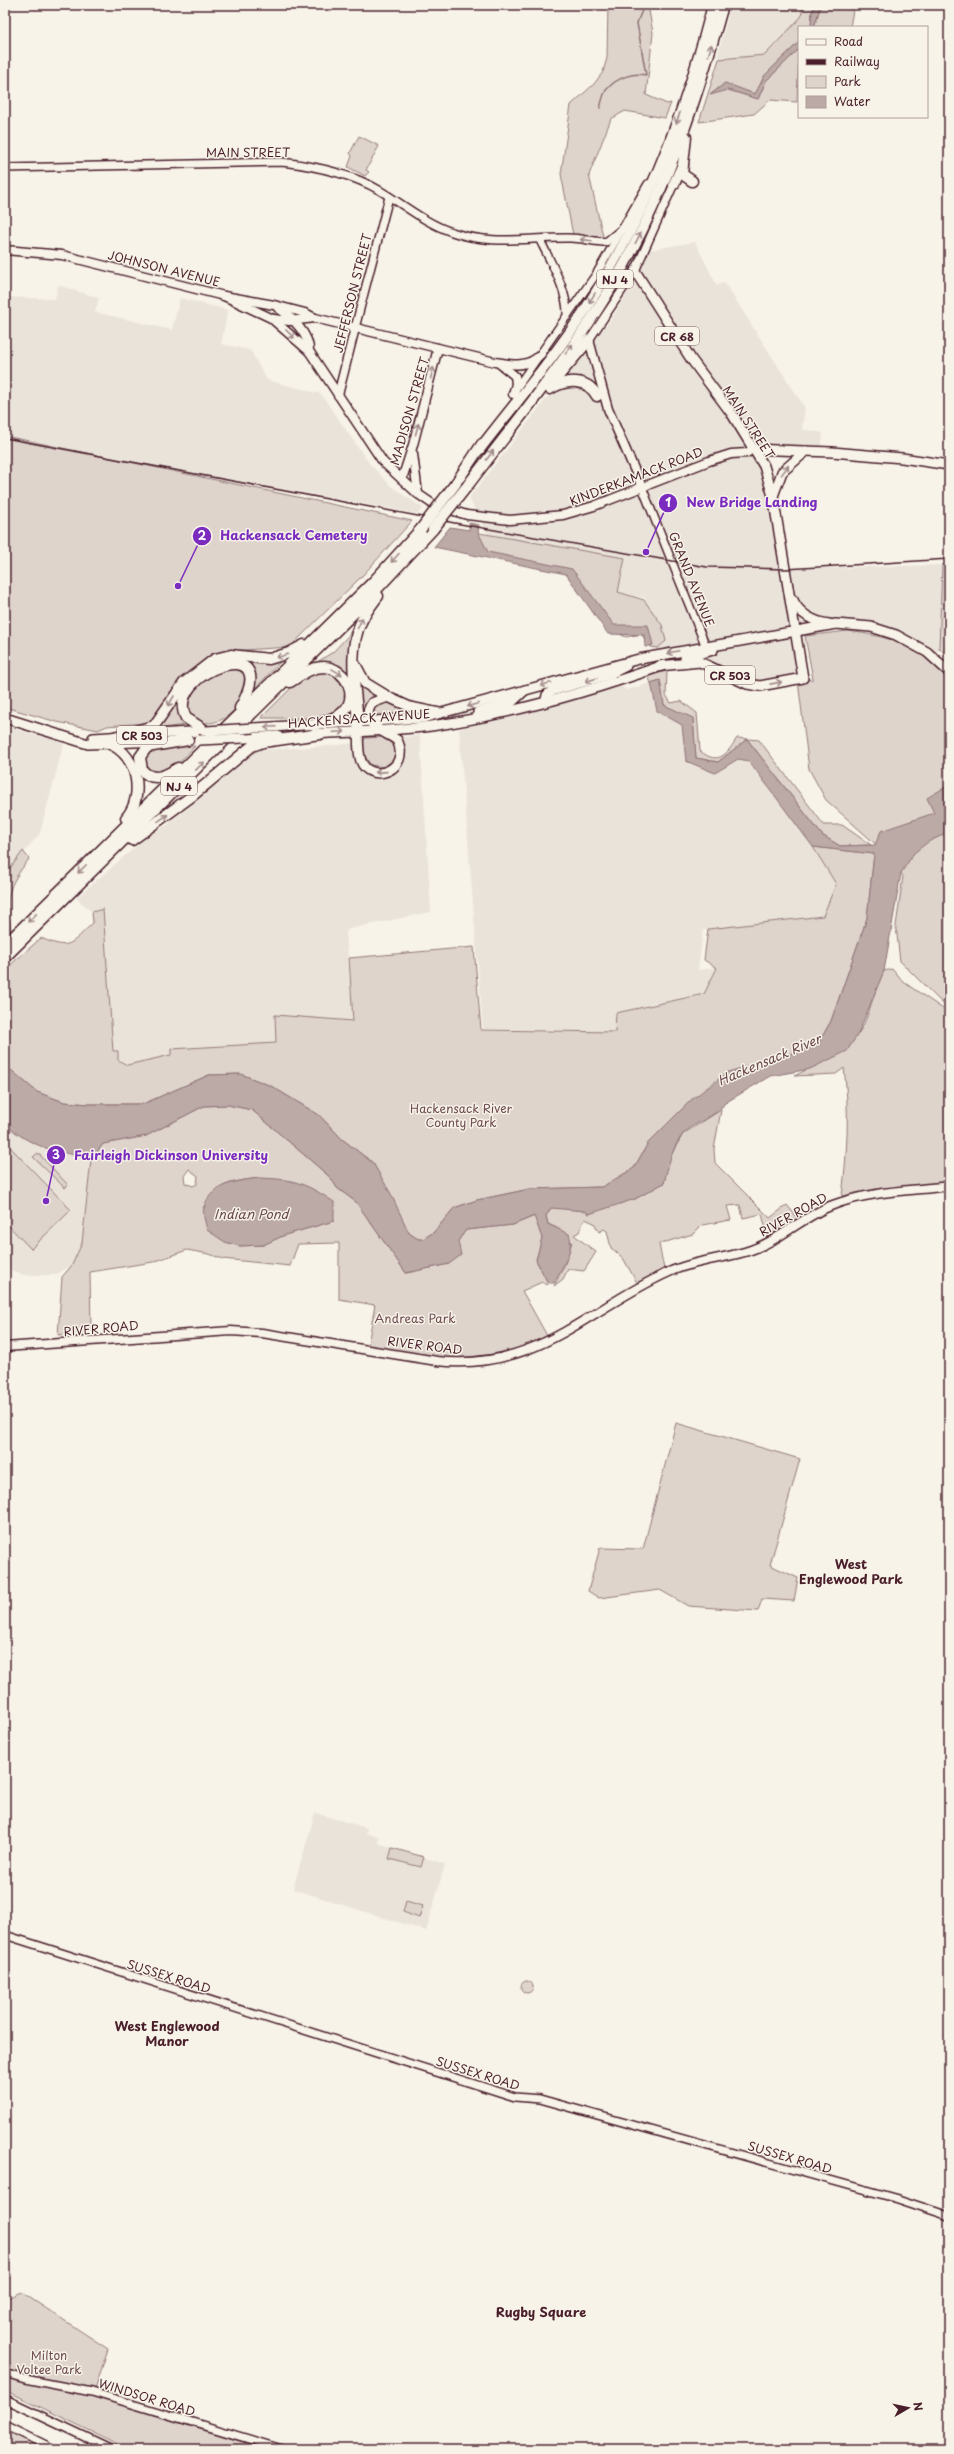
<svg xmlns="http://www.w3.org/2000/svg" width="954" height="2454" font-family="'Playpen Sans',sans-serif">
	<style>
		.built { fill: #eae3da }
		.green { fill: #ded4cc; stroke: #947a7c; fill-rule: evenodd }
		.water { fill: #bcaaa7; stroke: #8e7275 }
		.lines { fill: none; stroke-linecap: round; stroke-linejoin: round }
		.stream { stroke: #8e7275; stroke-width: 1.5 }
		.tertiary-casing { stroke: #4a1f2b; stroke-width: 10 }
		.secondary-casing { stroke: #4a1f2b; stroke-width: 11 }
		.primary-casing { stroke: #4a1f2b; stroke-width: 12 }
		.trunk-casing { stroke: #4a1f2b; stroke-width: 13 }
		.tertiary { stroke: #f7f3e8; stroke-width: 7 }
		.secondary { stroke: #f7f3e8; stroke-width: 8 }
		.primary { stroke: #f7f3e8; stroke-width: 9 }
		.trunk { stroke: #f7f3e8; stroke-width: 10 }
		.rail { stroke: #4a1f2b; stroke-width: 1.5 }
		.primary-bridge-casing { stroke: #4a1f2b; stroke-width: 12; stroke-linecap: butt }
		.trunk-bridge-casing { stroke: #4a1f2b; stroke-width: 13; stroke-linecap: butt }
		.primary-bridge { stroke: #f7f3e8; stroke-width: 9 }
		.trunk-bridge { stroke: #f7f3e8; stroke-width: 10 }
		.oneway { stroke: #a0898a }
		.labels { text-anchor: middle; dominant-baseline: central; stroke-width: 3; stroke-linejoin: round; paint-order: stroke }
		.shield { fill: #f7f3e8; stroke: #7e5f64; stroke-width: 1 }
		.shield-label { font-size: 11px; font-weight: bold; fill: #4a1f2b }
		.street-label { font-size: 12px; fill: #4a1f2b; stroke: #f7f3e8 }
		.park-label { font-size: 12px; fill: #6f4c53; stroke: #f7f3e8 }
		.water-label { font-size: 13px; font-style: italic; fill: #6c4950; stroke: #f7f3e8 }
		.neighbourhood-label { font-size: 13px; font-weight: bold; fill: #4a1f2b; stroke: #f7f3e8 }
		.leader { fill: none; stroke: #7b2cbf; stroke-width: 1.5 }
		.callout-dot { fill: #7b2cbf; stroke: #f7f3e8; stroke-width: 1.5 }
		.mark-label { font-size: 12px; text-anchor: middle; font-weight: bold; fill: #fff }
		.callout-label { font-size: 13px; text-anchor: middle; font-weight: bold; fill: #7b2cbf; stroke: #f7f3e8; stroke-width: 3; stroke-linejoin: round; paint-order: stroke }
	</style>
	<rect width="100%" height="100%" fill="#f7f3e8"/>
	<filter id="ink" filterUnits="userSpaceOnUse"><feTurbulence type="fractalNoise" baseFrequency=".025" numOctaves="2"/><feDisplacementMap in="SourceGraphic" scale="8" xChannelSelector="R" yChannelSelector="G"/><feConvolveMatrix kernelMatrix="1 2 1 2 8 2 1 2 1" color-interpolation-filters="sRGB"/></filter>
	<g filter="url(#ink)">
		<!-- built -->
		<g class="built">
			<path d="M731 5H803L801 17 765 55 719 59 718 54Z"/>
			<path d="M695 242 717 286 724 282 805 408 802 429 823 433 821 452 753 449 764 466 786 569 942 565 939 648 935 659 913 643 858 625 796 632 803 678 760 686 706 663 659 666 652 657 653 645 645 598 617 592 625 558 488 535 469 498 589 344 610 321 638 275 643 251Z"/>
			<path d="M58 285 99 298 95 312 172 330 180 298 228 310 221 344 250 350 267 380 321 394 369 463 392 487 423 508 418 514 5 437V297L55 299Z"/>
			<path d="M651 683 657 711 682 725 686 761 715 773 738 759 749 761 813 847 836 884 823 916 703 930 698 970 717 967 704 994 638 1008 614 1024 615 1032 483 1029 459 729 619 685 627 690Z"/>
			<path d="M5 726 64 743 40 833 5 875Z"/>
			<path d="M420 735 431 912 349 929 346 932 353 1021 241 1074 209 1075 143 1104 99 1048 92 912 76 898 148 836 167 825 257 750 330 746Z"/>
			<path d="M5 1123 9 1128 62 1154 88 1157 91 1160 82 1243 72 1265 55 1275H24L5 1268Z"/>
			<path d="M315 1813 367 1828 366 1833 379 1837 378 1843 445 1864 426 1931 293 1889Z"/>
		</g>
		<!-- green -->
		<g class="green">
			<path d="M608 5H648L653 33 646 95 667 104 671 103 665 118 625 111 611 119 589 175 605 245 574 240 561 174 571 105 594 84 603 72 607 58Z"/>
			<path d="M803 5H815L812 12 811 27H799V42L765 75 755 95 725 83 711 94 728 90 758 99 766 81 799 49 797 102 770 100 754 114 699 122 719 59 765 55 801 17Z"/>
			<path d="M821 5H854L850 27H814Z"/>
			<path d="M359 136 379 146 366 170 369 172 365 176 348 167 352 156 350 153Z"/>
			<path d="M5 436 412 521 363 575 290 647 228 651 202 662 176 684 154 722 107 726 98 730 57 722 5 707Z"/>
			<path d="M450 528 625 558 618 592 644 600 662 625 666 641 658 648 651 647 641 634 626 637 604 627 566 571 437 545Z"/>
			<path d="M949 564V657L939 648 942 565Z"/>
			<path d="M357 620 354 686 314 664 333 652 348 636Z"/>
			<path d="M848 631C892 637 917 645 949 678V1004L942 1003 900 961 896 926 903 876 879 847 826 800 809 769 798 681 813 679 805 636Z"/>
			<path d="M241 660 266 663 281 661 254 690 248 665Z"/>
			<path d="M224 668H239L247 676C245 684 243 697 239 704 226 722 209 728 190 718L187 706 196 687Z"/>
			<path d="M332 671 344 683 346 700 339 712 325 718H261L295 684 313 672Z"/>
			<path d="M667 671 666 695 671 703 681 701 697 713 700 751C719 766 727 754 737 738L759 740 824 825H842L871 845 840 846 822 835 747 739 718 762 696 758 693 719 664 705 660 680 651 683 648 676Z"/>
			<path d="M358 679 374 694 368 703 365 718H362Z"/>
			<path d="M180 693V713L185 725 155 729 163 722Z"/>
			<path d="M386 701 410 712V714L375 718 373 712 375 706Z"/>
			<path d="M386 737 390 738 396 749 393 760 384 767 371 765 364 755 363 741 366 738Z"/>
			<path d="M195 746 174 768 159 775C147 770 143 767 146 754L155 749Z"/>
			<path d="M813 847 874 854 867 918 831 1021 818 1044 691 1100 648 1143 634 1168 602 1187 530 1189 477 1200 454 1208 434 1232 423 1239H418L409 1233 373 1163 342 1139 319 1115 271 1086 241 1074 209 1075 143 1104H89L64 1102 37 1092 5 1065V964L8 967 41 938C71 951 70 944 93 923L92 912 103 909 113 1051H118V1060L127 1065 171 1055V1049L276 1043 275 1015 353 1021 349 958 474 947 481 1030 615 1032 616 1013 704 994 717 968 704 960 708 929 823 916 836 884Z"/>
			<path d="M23 851 29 859C7 888 6 893 11 930L5 936V875Z"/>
			<path d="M892 969 902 981 949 1013V1186L842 1196C847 1153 850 1111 844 1068L836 1074 794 1076C808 1070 849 1046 858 1034 870 1018 873 990 884 971Z"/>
			<path d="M228 1105 252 1110 331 1178 337 1188 356 1202 406 1273 449 1264 458 1241 466 1230 513 1225 535 1216 542 1238 536 1260 548 1283 546 1285 542 1282 522 1291 550 1341 478 1362 367 1350 375 1305 339 1299V1243L298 1244 290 1266 223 1259 209 1254 187 1250 153 1262 90 1272 91 1331 58 1335 62 1277 72 1265 82 1243 91 1160 103 1144 146 1136 204 1106ZM189 1169 198 1176 197 1184 193 1186 185 1183 184 1176ZM259 1178 334 1221 285 1235 263 1245 239 1246 203 1208C217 1182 231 1182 259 1178Z"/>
			<path d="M721 1110 714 1149 715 1163 770 1218 787 1205 801 1222 769 1242 762 1214 743 1218 740 1205 727 1206 731 1220 702 1225 693 1234 659 1244 665 1274 640 1288 623 1258 611 1248 607 1231 604 1229 599 1232 594 1223 585 1219 579 1232 574 1235 596 1252 584 1271 568 1269 563 1279 554 1286 565 1264 572 1242 557 1228 548 1224 546 1216 551 1207 585 1211 635 1199 664 1183 669 1159 683 1134Z"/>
			<path d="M9 1146 71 1210 31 1249 5 1222V1150Z"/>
			<path d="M38 1153 68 1185 65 1188 33 1157Z"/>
			<path d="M676 1423 800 1459 770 1565 798 1578 794 1601 762 1599 758 1611 688 1606 660 1590 599 1598 588 1591 600 1548 643 1549Z"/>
			<path d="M392 1848 424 1857 421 1867 389 1859Z"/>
			<path d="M406 1901 423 1906 419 1918 403 1912Z"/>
			<circle cx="527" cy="1987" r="6"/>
			<path d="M21 2292 108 2349 94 2392 282 2449H128L5 2390V2299Z"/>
			<path d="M5 2425 54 2449H5Z"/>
		</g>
		<!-- water -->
		<g class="water">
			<path d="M815 5H821L814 27H811L812 12Z"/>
			<path d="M799 42V49L766 81 758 99 728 90 710 95 725 83 755 94 765 75Z"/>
			<path d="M469 523 479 525 478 532 488 552 572 569 614 625H648L653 645 645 647 644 635 608 634 566 574 434 547 450 527 469 530Z"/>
			<path d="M660 680 664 705 693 718 696 758 718 762 747 739 822 835 840 846 875 845 881 831 934 813 927 798 949 785V832L928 842 914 853 901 873 884 971 858 1034 847 1051 810 1069 770 1076 725 1103C715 1118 695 1121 683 1134 672 1147 668 1167 664 1183L635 1199 589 1214 585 1211 551 1208 546 1216 548 1224 569 1234C575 1251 561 1268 554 1283H548L536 1260 542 1238 534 1216 513 1225 466 1230 458 1241 461 1255 449 1264 406 1273 356 1202 337 1188 331 1178 252 1110 228 1105 204 1106 146 1136 103 1144 91 1160 88 1157C58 1153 27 1146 5 1123V1065L37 1092 64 1102 89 1104H143L209 1075 241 1074 271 1086 319 1115 342 1139 373 1163 391 1194 409 1233 418 1239H423L434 1232 454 1208 477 1200 530 1189 602 1187 634 1168 648 1143 691 1100 728 1072 800 1051 818 1044 831 1021 867 918 874 854 813 847 749 761 738 759 715 773 686 761 682 725 657 711 651 683Z"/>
			<path d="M259 1178C295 1179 305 1183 334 1202V1221L285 1235 263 1245 239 1246 225 1242 207 1230C206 1224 202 1214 204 1208 210 1183 239 1181 259 1178Z"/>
		</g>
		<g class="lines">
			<!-- stream -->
			<path class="stream" d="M600 108C602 102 603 92 608 88 617 78 633 72 646 75L637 23 644 5"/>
			<defs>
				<g id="tertiary">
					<path d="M5 168 282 162C315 166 350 173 379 190 403 204 425 223 452 232 491 246 530 237 570 238 582 238 594 242 606 242L624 227"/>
					<path d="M540 240C551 263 568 291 567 316"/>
					<path d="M355 328 389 197"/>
					<path d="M589 340 635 271 674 184"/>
					<path d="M515 390 597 273 648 184"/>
					<path d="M642 487 706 647"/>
					<path d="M5 1935 515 2097 540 2099 898 2199 949 2216"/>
					<path d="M5 2373 25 2379 92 2392 282 2449"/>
					<path d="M5 2425 54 2449"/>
				</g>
				<g id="secondary">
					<path d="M5 250 62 255 224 296 274 305 305 313 315 318 495 362C513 365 528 368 541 354"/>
					<path d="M224 296 271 318 309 351 383 462 418 494 434 505 467 515 510 520 563 515 594 506 709 461 731 454 747 453 752 449"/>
					<path d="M278 308C291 316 310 335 309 351"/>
					<path d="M274 319 289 321 315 318"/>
					<path d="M589 340 608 409 642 487"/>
					<path d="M500 364 515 376 516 384 513 394"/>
					<path d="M338 395 355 328"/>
					<path d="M413 454 418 494"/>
					<path d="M402 479 413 445 438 348"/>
					<path d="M5 1347 231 1331 262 1333 437 1361C537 1372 587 1309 669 1272 695 1260 725 1259 751 1250 781 1240 803 1216 833 1205 869 1191 911 1191 949 1186"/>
				</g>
				<g id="primary">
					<path d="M635 271 691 359 732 414 764 466 773 496 803 678 760 686 747 684 700 662 659 666"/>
					<path d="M752 449 832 452 902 458 949 465"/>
					<path d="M773 496 782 472 806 451"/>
					<path d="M793 600C799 614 814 622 829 624"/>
					<path d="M685 658 713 650"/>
					<path d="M546 700 547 695 552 691 608 675 626 666"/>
					<path d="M478 712 512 702 525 690"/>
					<path d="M5 718 88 744 158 741"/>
					<path d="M358 726C359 737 357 750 361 761 370 785 412 770 397 740 384 731 358 724 372 703L388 697 410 707 439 713"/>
					<path d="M254 728 423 718 639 659 836 624 871 627 896 635 927 652 949 672"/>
					<path d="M313 734C352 732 392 731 431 726 508 715 591 691 664 665"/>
					<path d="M93 738 206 731"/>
					<path d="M244 738 278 736"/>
				</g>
				<g id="trunk">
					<path d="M683 165 682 174 692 181"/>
					<path d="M674 184 683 164 686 137"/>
					<path d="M549 387 589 340"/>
					<path d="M550 389C567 379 587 378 597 396"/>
					<path d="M479 450C515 403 555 357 587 307 646 215 686 112 713 5"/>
					<path d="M456 483 482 444"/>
					<path d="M468 485C522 414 581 343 624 265 669 183 698 95 723 5"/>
					<path d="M356 666 365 683 388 697"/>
					<path d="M290 682C301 675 311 667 324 667 347 668 360 698 342 713 335 719 323 721 314 725"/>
					<path d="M358 723C356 691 347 651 361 622 365 613 372 604 378 596"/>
					<path d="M206 731 186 718C162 673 286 628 240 708"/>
					<path d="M114 737 154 726 184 683 215 659 231 655 269 659 289 653 304 645"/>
					<path d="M110 744C138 755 145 797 126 818"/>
					<path d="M178 768C167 775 153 783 142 770L140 757 147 747 188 740"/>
					<path d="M132 840 192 796 252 746 263 742 320 734"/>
					<path d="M5 945 373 582 421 529"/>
					<path d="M5 957 361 606 433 529"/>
				</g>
			</defs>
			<!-- tertiary casing -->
			<use href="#tertiary" class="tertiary-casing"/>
			<!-- secondary casing -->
			<use href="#secondary" class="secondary-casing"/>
			<!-- primary casing -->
			<use href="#primary" class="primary-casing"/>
			<!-- trunk casing -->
			<use href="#trunk" class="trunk-casing"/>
			<!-- tertiary -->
			<use href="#tertiary" class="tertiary"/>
			<!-- secondary -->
			<use href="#secondary" class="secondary"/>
			<!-- primary -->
			<use href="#primary" class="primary"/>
			<!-- trunk -->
			<use href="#trunk" class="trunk"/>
			<!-- rail -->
			<g class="rail">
				<path d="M5 438 460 524 707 567 786 569 949 559"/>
				<path d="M5 2394 122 2449"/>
				<path d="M5 2404 100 2449"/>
			</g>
			<defs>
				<g id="primary-bridge">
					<path d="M206 731 254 728"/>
					<path d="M199 740 244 738"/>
				</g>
				<g id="trunk-bridge">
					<path d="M421 529 456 483"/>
					<path d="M433 529 468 485"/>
				</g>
			</defs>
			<!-- primary-bridge casing -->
			<use href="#primary-bridge" class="primary-bridge-casing"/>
			<!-- trunk-bridge casing -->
			<use href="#trunk-bridge" class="trunk-bridge-casing"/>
			<!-- primary-bridge -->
			<use href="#primary-bridge" class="primary-bridge"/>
			<!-- trunk-bridge -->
			<use href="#trunk-bridge" class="trunk-bridge"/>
		</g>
		<!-- one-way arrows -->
		<defs><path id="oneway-shaft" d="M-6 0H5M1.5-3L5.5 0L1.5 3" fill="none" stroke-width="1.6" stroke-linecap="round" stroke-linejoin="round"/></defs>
		<g class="oneway">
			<use href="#oneway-shaft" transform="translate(710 50) rotate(-74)"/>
			<use href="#oneway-shaft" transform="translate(678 118) rotate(110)"/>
			<use href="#oneway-shaft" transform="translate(638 238) rotate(-63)"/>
			<use href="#oneway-shaft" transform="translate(586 240) rotate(-173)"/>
			<use href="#oneway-shaft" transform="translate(592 298) rotate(122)"/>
			<use href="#oneway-shaft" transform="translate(290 334) rotate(45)"/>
			<use href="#oneway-shaft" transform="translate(569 349) rotate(-54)"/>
			<use href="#oneway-shaft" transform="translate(432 373) rotate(-76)"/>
			<use href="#oneway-shaft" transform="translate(417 429) rotate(-75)"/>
			<use href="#oneway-shaft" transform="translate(490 455) rotate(-53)"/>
			<use href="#oneway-shaft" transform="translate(785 470) rotate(-54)"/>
			<use href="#oneway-shaft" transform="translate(395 558) rotate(132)"/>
			<use href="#oneway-shaft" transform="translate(360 623) rotate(-66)"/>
			<use href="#oneway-shaft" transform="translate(673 652) rotate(168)"/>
			<use href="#oneway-shaft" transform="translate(282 656) rotate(162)"/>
			<use href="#oneway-shaft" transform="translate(337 672) rotate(31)"/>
			<use href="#oneway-shaft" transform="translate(591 680) rotate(164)"/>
			<use href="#oneway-shaft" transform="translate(776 683) rotate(-11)"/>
			<use href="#oneway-shaft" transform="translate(546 684) rotate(165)"/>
			<use href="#oneway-shaft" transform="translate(171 701) rotate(121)"/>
			<use href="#oneway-shaft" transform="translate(473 705) rotate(163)"/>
			<use href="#oneway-shaft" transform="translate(270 727) rotate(177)"/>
			<use href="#oneway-shaft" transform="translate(339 732) rotate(-3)"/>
			<use href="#oneway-shaft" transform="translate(200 766) rotate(-44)"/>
			<use href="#oneway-shaft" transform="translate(381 772) rotate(176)"/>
			<use href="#oneway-shaft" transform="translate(163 818) rotate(-35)"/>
			<use href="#oneway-shaft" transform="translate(82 869) rotate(135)"/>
			<use href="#oneway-shaft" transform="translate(32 918) rotate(136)"/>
		</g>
	</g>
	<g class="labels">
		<!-- shield labels -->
		<g class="shield">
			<rect x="597" y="270" width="36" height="18" rx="3"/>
			<rect x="655" y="327" width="44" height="18" rx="3"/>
			<rect x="705" y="666" width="50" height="18" rx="3"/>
			<rect x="117" y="726" width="50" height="18" rx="3"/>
			<rect x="161" y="777" width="36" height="18" rx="3"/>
		</g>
		<g class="shield-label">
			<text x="615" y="279">NJ 4</text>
			<text x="677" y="336">CR 68</text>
			<text x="730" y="675">CR 503</text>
			<text x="142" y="735">CR 503</text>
			<text x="179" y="786">NJ 4</text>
		</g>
		<!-- street labels -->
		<g class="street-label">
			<text x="248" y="152">MAIN STREET</text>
			<text transform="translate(164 268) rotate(14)">JOHNSON AVENUE</text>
			<text transform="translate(352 293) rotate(-76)">JEFFERSON STREET</text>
			<text transform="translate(409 411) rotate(-74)">MADISON STREET</text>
			<text transform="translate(749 422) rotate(57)">MAIN STREET</text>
			<text transform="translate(636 476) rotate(-21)">KINDERKAMACK ROAD</text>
			<text transform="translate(692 579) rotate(68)">GRAND AVENUE</text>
			<text transform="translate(359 718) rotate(-4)">HACKENSACK AVENUE</text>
			<text transform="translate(793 1214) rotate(-29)">RIVER ROAD</text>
			<text transform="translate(101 1328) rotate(-5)">RIVER ROAD</text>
			<text transform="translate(425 1345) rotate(7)">RIVER ROAD</text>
			<text transform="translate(169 1976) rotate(17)">SUSSEX ROAD</text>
			<text transform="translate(478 2073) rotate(17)">SUSSEX ROAD</text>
			<text transform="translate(790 2157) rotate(16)">SUSSEX ROAD</text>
			<text transform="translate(147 2397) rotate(17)">WINDSOR ROAD</text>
		</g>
		<!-- park labels -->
		<g class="park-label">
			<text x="461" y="1108">Hackensack River<tspan x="461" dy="14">County Park</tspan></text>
			<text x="415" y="1318">Andreas Park</text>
			<text x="49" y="2355">Milton<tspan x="49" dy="14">Voltee Park</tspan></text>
		</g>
		<!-- water labels -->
		<g class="water-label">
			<text transform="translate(769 1059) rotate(-23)">Hackensack River</text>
			<text x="251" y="1213">Indian Pond</text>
		</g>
		<!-- neighbourhood labels -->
		<g class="neighbourhood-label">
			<text x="851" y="1563">West<tspan x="851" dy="15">Englewood Park</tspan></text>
			<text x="167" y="2025">West Englewood<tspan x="167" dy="15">Manor</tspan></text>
			<text x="541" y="2311">Rugby Square</text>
		</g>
	</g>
	<!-- callouts -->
	<path class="leader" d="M646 552L668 503M178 586L202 536M46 1201L56 1155"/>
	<g class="callout-dot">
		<circle cx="646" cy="552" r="4"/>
		<circle cx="178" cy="586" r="4"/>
		<circle cx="46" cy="1201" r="4"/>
		<circle cx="668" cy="503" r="10"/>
		<circle cx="202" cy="536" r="10"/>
		<circle cx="56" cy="1155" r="10"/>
	</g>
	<g class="mark-label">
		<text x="668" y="507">1</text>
		<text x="202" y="540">2</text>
		<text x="56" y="1159">3</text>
	</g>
	<g class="callout-label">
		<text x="752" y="507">New Bridge Landing</text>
		<text x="294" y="540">Hackensack Cemetery</text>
		<text x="171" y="1160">Fairleigh Dickinson University</text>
	</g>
	<!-- margin -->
	<rect width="954" height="2454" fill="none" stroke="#f7f3e8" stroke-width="20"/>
	<rect x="10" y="10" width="934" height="2434" fill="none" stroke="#4a1f2b" stroke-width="1.5" filter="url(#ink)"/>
	<!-- legend -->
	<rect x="798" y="26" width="130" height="92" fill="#f7f3e8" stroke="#b29e9c"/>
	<rect x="806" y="39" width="20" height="6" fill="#f7f3e8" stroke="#b29e9c"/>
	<text x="834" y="46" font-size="12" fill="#4a1f2b">Road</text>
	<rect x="806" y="59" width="20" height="6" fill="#4a1f2b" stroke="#b29e9c"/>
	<text x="834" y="66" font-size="12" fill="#4a1f2b">Railway</text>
	<rect x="806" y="76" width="20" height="12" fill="#ded4cc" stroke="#b29e9c"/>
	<text x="834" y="86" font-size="12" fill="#4a1f2b">Park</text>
	<rect x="806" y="96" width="20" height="12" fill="#bcaaa7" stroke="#b29e9c"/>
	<text x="834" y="106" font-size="12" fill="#4a1f2b">Water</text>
	<!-- north arrow -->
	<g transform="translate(908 2408) rotate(81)" stroke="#f7f3e8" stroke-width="3" paint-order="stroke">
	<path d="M0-3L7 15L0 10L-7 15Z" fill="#4a1f2b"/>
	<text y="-6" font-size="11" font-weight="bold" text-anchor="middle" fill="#4a1f2b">N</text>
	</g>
</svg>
